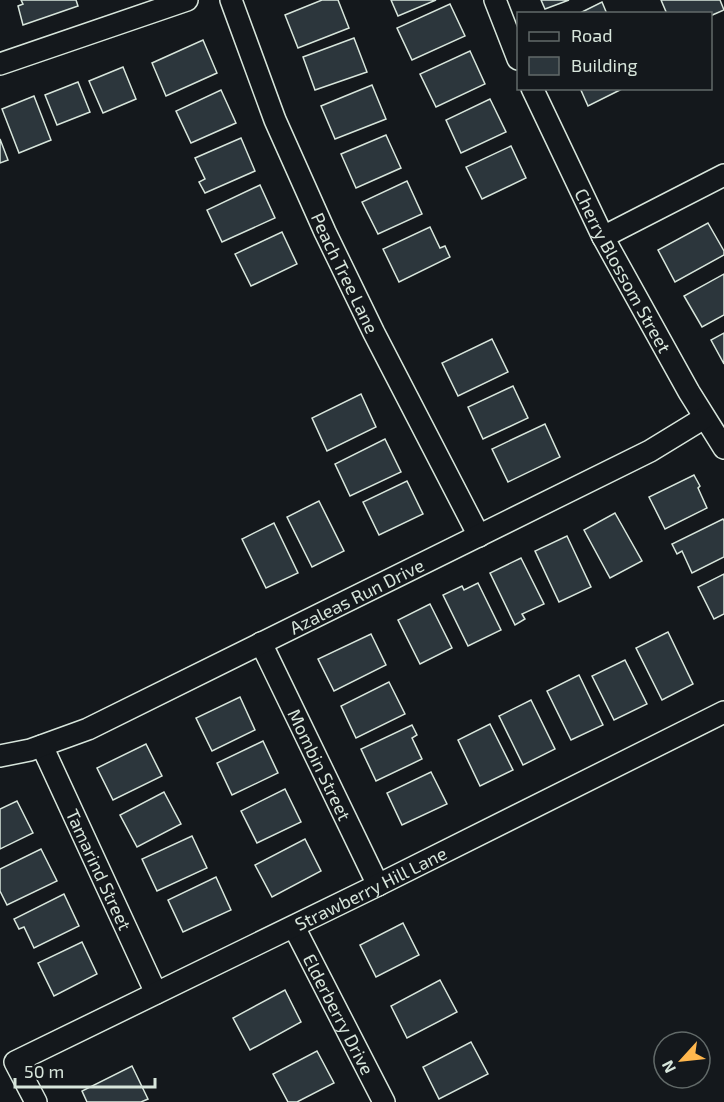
<svg xmlns="http://www.w3.org/2000/svg" width="724" height="1102" font-family="'Exo 2',sans-serif">
	<style>
		.building { fill: #2c363c; stroke: #d8e6dc; stroke-width: 1.5 }
		.lines { fill: none; stroke-linecap: round; stroke-linejoin: round }
		.minor-casing { stroke: #d8e6dc; stroke-width: 24 }
		.minor { stroke: #14181c; stroke-width: 21 }
		.labels { text-anchor: middle; dominant-baseline: central; stroke-width: 4.5; stroke-linejoin: round; paint-order: stroke }
		.street-label { font-size: 18px; fill: #d8e6dc; stroke: #14181c }
	</style>
	<rect width="100%" height="100%" fill="#14181c"/>
	<!-- building -->
	<g class="building">
		<path d="M21 0H76L78 6 23 25 18 6 23 4Z"/>
		<path d="M322 0H338L349 28 298 48 285 15Z"/>
		<path d="M391 0H436L398 16Z"/>
		<path d="M541 0H569L545 9Z"/>
		<path d="M661 0H720L724 10 710 16V14H667Z"/>
		<path d="M602 2 607 14H578Z"/>
		<path d="M450 4 465 36 412 60 397 28Z"/>
		<path d="M354 38 367 72 315 90 303 57Z"/>
		<path d="M203 40 217 73 166 96 152 63Z"/>
		<path d="M470 51 485 84 436 107 420 74Z"/>
		<path d="M123 67 136 99 103 113 89 81Z"/>
		<path d="M78 82 90 112 57 125 45 95Z"/>
		<path d="M372 85 386 119 335 139 321 106Z"/>
		<path d="M580 88H624L588 106Z"/>
		<path d="M221 90 236 123 191 143 176 111Z"/>
		<path d="M34 96 51 140 19 153 2 109Z"/>
		<path d="M490 99 506 132 461 153 446 120Z"/>
		<path d="M386 135 401 168 356 188 341 154Z"/>
		<path d="M241 138 255 171 205 193 199 182 205 179 195 158Z"/>
		<path d="M0 139 8 160 0 163Z"/>
		<path d="M511 146 526 178 482 199 466 167Z"/>
		<path d="M407 181 422 214 378 234 362 202Z"/>
		<path d="M260 185 275 218 222 242 207 210Z"/>
		<path d="M708 223 724 251V255L675 282 658 250Z"/>
		<path d="M430 227 440 248 445 246 450 257 399 282 383 249Z"/>
		<path d="M282 232 297 264 251 286 235 254Z"/>
		<path d="M724 274V315L702 327 684 296Z"/>
		<path d="M724 333V364L711 340Z"/>
		<path d="M492 339 508 372 458 396 442 363Z"/>
		<path d="M513 386 528 418 483 439 468 407Z"/>
		<path d="M361 394 376 427 327 451 312 418Z"/>
		<path d="M545 424 560 457 508 482 492 449Z"/>
		<path d="M385 439 401 472 350 496 335 464Z"/>
		<path d="M694 475 700 486 698 488 707 508 665 529 649 497Z"/>
		<path d="M407 481 423 514 379 535 363 502Z"/>
		<path d="M319 501 344 551 312 567 287 517Z"/>
		<path d="M615 513 642 561 610 578 584 530Z"/>
		<path d="M723 519 724 521V557L692 573 682 551 677 554 672 544Z"/>
		<path d="M274 523 298 573 266 588 242 539Z"/>
		<path d="M567 536 591 587 559 602 535 551Z"/>
		<path d="M521 558 544 604 522 614 525 619 515 625 490 573Z"/>
		<path d="M724 574V614L714 619 698 587Z"/>
		<path d="M478 583 501 630 468 646 443 595 462 586 464 590Z"/>
		<path d="M430 604 452 648 420 664 398 620Z"/>
		<path d="M668 632 693 684 662 700 636 648Z"/>
		<path d="M371 634 386 665 334 691 318 659Z"/>
		<path d="M625 660 647 704 614 720 592 676Z"/>
		<path d="M579 675 603 725 571 740 547 691Z"/>
		<path d="M389 682 405 714 356 738 341 706Z"/>
		<path d="M240 697 255 730 212 751 196 718Z"/>
		<path d="M531 700 555 749 523 765 499 716Z"/>
		<path d="M490 724 513 770 480 786 458 740Z"/>
		<path d="M412 725 417 735 412 738 422 759 376 781 361 749Z"/>
		<path d="M263 741 278 773 232 795 217 763Z"/>
		<path d="M146 744 162 776 113 800 97 768Z"/>
		<path d="M431 772 447 804 402 825 387 793Z"/>
		<path d="M285 789 301 822 257 843 241 811Z"/>
		<path d="M164 792 181 824 137 847 120 815Z"/>
		<path d="M17 801 33 833 0 849V809Z"/>
		<path d="M192 836 207 868 157 891 142 859Z"/>
		<path d="M305 839 321 871 272 897 255 865Z"/>
		<path d="M41 849 57 881 7 905 0 891V869Z"/>
		<path d="M216 877 231 910 183 932 168 900Z"/>
		<path d="M64 894 79 926 34 948 24 927 19 929 14 919Z"/>
		<path d="M403 923 419 955 376 977 360 945Z"/>
		<path d="M82 942 97 974 54 996 38 963Z"/>
		<path d="M440 980 457 1012 407 1038 391 1006Z"/>
		<path d="M285 990 301 1022 250 1050 233 1018Z"/>
		<path d="M471 1042 488 1074 439 1099 423 1067Z"/>
		<path d="M317 1051 334 1083 297 1102H288L273 1074Z"/>
		<path d="M132 1066 148 1099 141 1102H87L82 1091Z"/>
	</g>
	<g class="lines">
		<defs>
			<g id="minor">
				<path id="s1" d="M231 0 275 120 325 232 374 333 479 536"/>
				<path d="M495 0 518 59"/>
				<path d="M0 64 187 0"/>
				<path id="s2" d="M532 88 603 237 689 392 724 448"/>
				<path d="M603 237 724 175"/>
				<path id="s3" d="M261 643 378 885"/>
				<path id="s4" d="M42 746 156 993"/>
				<path id="s5" d="M0 756 30 750 88 729 650 451 704 418"/>
				<path id="s6" d="M294 927 384 1102"/>
				<path id="s7" d="M36 1102 15 1062 378 885 724 712"/>
			</g>
		</defs>
		<!-- minor casing -->
		<use href="#minor" class="minor-casing"/>
		<!-- minor -->
		<use href="#minor" class="minor"/>
	</g>
	<g class="labels">
		<!-- street labels -->
		<g class="street-label">
			<text stroke="none"><textPath href="#s2" startOffset="204">Cherry Blossom Street</textPath></text>
			<text stroke="none"><textPath href="#s1" startOffset="296">Peach Tree Lane</textPath></text>
			<text stroke="none"><textPath href="#s5" startOffset="392">Azaleas Run Drive</textPath></text>
			<text stroke="none"><textPath href="#s3" startOffset="135">Mombin Street</textPath></text>
			<text stroke="none"><textPath href="#s4" startOffset="136">Tamarind Street</textPath></text>
			<text stroke="none"><textPath href="#s7" startOffset="441">Strawberry Hill Lane</textPath></text>
			<text stroke="none"><textPath href="#s6" startOffset="98">Elderberry Drive</textPath></text>
		</g>
	</g>
	<!-- legend -->
	<rect x="517" y="12" width="195" height="78" fill="#14181c" stroke="#626a69" stroke-width="1.5"/>
	<rect x="529" y="32" width="30" height="9" fill="#14181c" stroke="#626a69" stroke-width="1.5"/>
	<text x="571" y="42" font-size="18" fill="#d8e6dc">Road</text>
	<rect x="529" y="57" width="30" height="18" fill="#2c363c" stroke="#626a69" stroke-width="1.5"/>
	<text x="571" y="72" font-size="18" fill="#d8e6dc">Building</text>
	<!-- north arrow -->
	<g transform="translate(682 1060) rotate(243)"><circle r="28" fill="#14181c" stroke="#626a69" stroke-width="1.5"/>
	<path d="M0-4.5L10 22L0 15L-10 22Z" fill="#ffb74d"/>
	<text y="-9" font-size="16" font-weight="bold" text-anchor="middle" fill="#d8e6dc">N</text>
	</g>
	<!-- scale -->
	<path d="M15 1078v9h140v-9" fill="none" stroke="#d8e6dc" stroke-width="3"/>
	<text x="24" y="1078" font-size="18" fill="#d8e6dc" stroke="#14181c" stroke-width="4.5" paint-order="stroke">50 m</text>
</svg>
